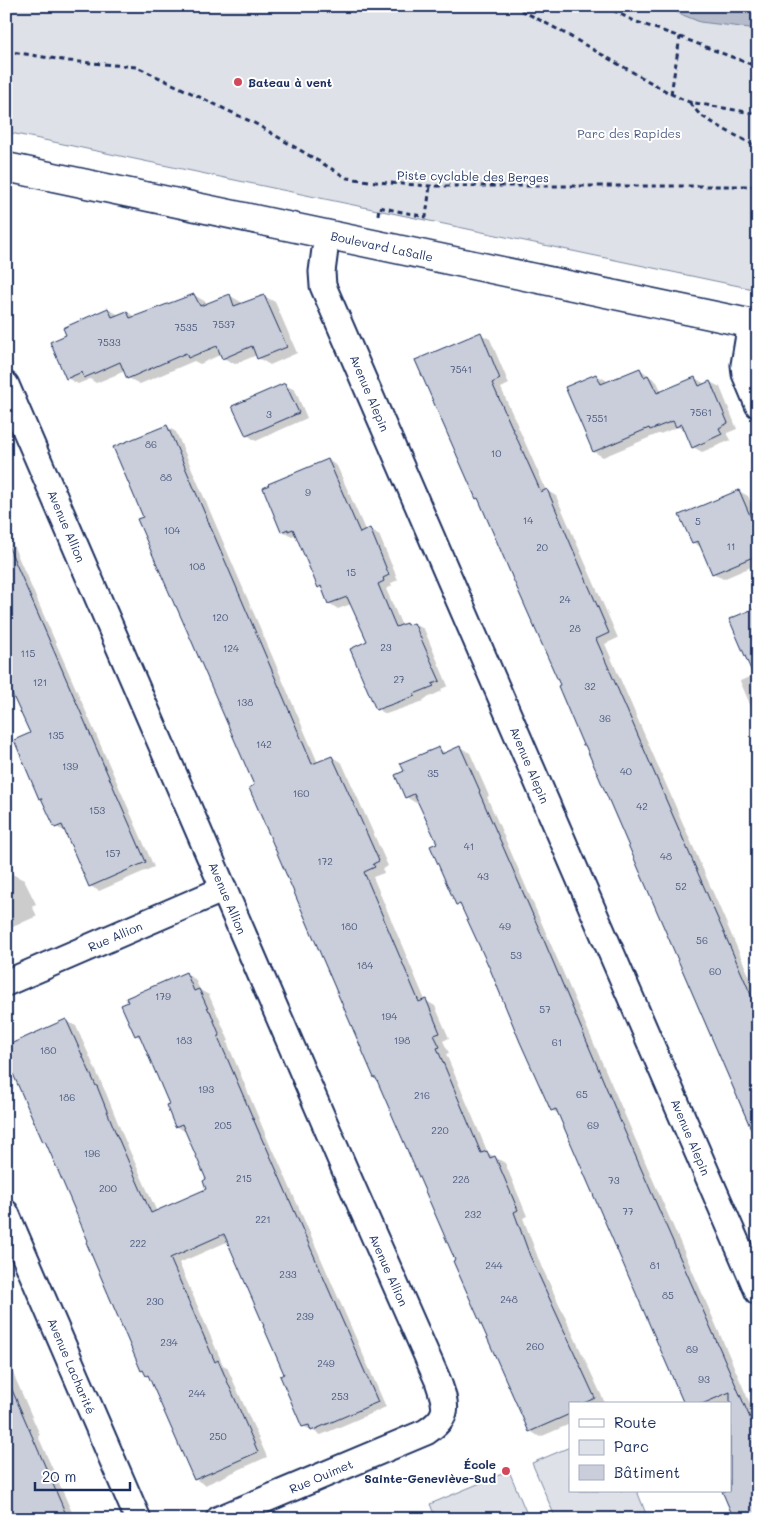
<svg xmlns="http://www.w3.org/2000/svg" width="764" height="1525" font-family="Mali,sans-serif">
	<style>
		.green { fill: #dee1e7; stroke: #7c88a2 }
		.water { fill: #b5bbca; stroke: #77839f }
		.shadow { fill: #0003 }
		.building { fill: #caceda; stroke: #1b2f5e }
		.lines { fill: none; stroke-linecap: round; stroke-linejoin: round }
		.street-casing { stroke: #1b2f5e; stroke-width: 29 }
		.secondary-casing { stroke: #1b2f5e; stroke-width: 31 }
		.path { stroke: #1b2f5e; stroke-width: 3; stroke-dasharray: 5 4; stroke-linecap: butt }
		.street { stroke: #fff; stroke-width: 25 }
		.secondary { stroke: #fff; stroke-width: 28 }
		.poi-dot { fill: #d1495b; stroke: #fff; stroke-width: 2 }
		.labels { text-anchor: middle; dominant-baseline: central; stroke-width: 4; stroke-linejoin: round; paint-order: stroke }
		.number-label { font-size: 10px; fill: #47577d }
		.poi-label { font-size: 12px; font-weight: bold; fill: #1b2f5e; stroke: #fff; text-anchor: start }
		.park-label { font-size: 12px; fill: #4c5c80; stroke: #fff }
		.street-label { font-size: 12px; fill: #1b2f5e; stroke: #fff }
	</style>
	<rect width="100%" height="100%" fill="#fff"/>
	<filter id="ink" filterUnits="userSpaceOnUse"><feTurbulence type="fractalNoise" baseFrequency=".02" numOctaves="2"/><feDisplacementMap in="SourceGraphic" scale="10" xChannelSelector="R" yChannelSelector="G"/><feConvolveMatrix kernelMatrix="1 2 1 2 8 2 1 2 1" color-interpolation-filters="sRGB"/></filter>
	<g filter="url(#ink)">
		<!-- green -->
		<g class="green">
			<path d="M6 6H758V290L6 132Z"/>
			<path d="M570 1447V1491H637L648 1519H556L532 1463Z"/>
			<path d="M509 1471 529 1519H436L430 1504Z"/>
		</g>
		<!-- water -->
		<path class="water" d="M661 6H758V29L700 22Z"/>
		<!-- shadow -->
		<g class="shadow">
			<path d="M194 295 206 302 207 304 229 295 241 302 242 304 264 296 275 302 297 353 270 365 258 358 257 355 235 364 223 358 222 354 200 364 194 361 140 384 128 378 125 371 96 383 90 379 78 384 67 378V336L108 309 119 315 127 312 136 317Z"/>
			<path d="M480 334 490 339 509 384 501 388 546 490 556 496 618 638 605 644 758 996V1142L561 685 480 500 477 498Z"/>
			<path d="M640 369 657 382 662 392 695 378 705 384 710 382 720 387 737 429 727 433 731 440 702 452 693 447 687 432 678 427 660 434H658L603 457 594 452 596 375 606 380 607 383Z"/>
			<path d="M285 385 295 390 307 418 256 441 247 435Z"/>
			<path d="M166 426 176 432 318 763 332 757 342 763 388 866 382 869 384 873 373 877 425 1000 435 1006 449 1038 443 1041 449 1053 446 1054 488 1153 505 1163 527 1216 523 1218 540 1263 605 1403 570 1404V1424L540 1437 530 1431 256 786 144 517Z"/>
			<path d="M328 460 337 466 366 532 370 530 379 535 398 580 391 583 392 586 386 589 402 626H409L414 624 424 629 448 686 441 689 442 691 423 700 424 701 386 714 377 709 369 641 351 604 338 609 329 603 324 589 319 587 297 534 292 536 282 531Z"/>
			<path d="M739 491 748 496 758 519V564L723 579 713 573 702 548 693 542Z"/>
			<path d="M6 529 154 867 99 891 90 886 66 832 56 827 44 800 40 798 31 734 6 678Z"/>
			<path d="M758 608V723L740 681 754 675Z"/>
			<path d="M460 747 470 753 489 796 487 797 758 1422V1519L730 1491V1404H685L560 1115 552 1110 464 908 457 904 439 843 419 801 416 803 406 797 439 749 446 753Z"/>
			<path d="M6 864 10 873 24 880 36 904 32 906 37 916 6 930Z"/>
			<path d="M186 974 195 979 200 990 209 995 229 1041 227 1042 272 1150 274 1151 386 1407 321 1435 303 1426 285 1375 229 1241 179 1263 223 1365 227 1367 267 1457 205 1485 195 1479 150 1377 142 1370 90 1242 47 1143 44 1141 66 1021 76 1026 105 1091 106 1093 124 1138 157 1212 208 1189V1180L186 1132 176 1126 171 1105 143 1040 136 1035Z"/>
			<path d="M6 1357 40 1435 38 1436 75 1519H6Z"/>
		</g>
		<!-- building -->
		<g class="building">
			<path d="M194 294 200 306 230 294 234 306 264 295 287 347 257 359 252 346 222 359 217 346 188 358 186 353 127 379 120 362 84 378 82 372 66 379 50 342 66 335 63 328 108 308 112 317 127 311 130 318Z"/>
			<path d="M481 332 500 379 492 383 541 492 547 489 609 633 596 639 758 1011V1145L585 745H583L558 686 560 685 513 579 478 498 476 499 415 360Z"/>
			<path d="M640 368 644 377 648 375 657 393 695 377 699 386 710 381 728 423 719 428 722 434 692 448 682 424 676 427 673 421 650 430 649 428 593 452 565 387 596 374 601 384Z"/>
			<path d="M285 383 299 413 246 436 232 406Z"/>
			<path d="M167 425 312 764 332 756 360 818 379 861 373 864 375 867 364 872 419 1002 426 999 440 1033 434 1035 440 1047 437 1048 481 1153 487 1151 490 1158 495 1156 518 1210 514 1212 530 1256 595 1398 582 1404H570V1414L529 1432 453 1261 455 1260 435 1214 376 1078H374L249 788 254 785 192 642 176 606H175L137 519 143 517 113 447Z"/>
			<path d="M328 459 360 533 370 528 389 575 383 578 384 581 378 584 396 627 406 623 407 625 414 623 440 681 432 684 434 686 414 694 415 696 376 710 350 649 367 641 347 597 328 604 321 586 318 588 293 529 288 531V529L281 532 263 488 269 485 268 484Z"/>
			<path d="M739 490 758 534V555L712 574 698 541 692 543 679 515Z"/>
			<path d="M6 541 146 862 89 887 62 825 55 828 41 798 39 799 14 740 30 733 6 681Z"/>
			<path d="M758 607V686L729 619Z"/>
			<path d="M460 746 480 791 479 792 543 938 625 1132 758 1436V1478L755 1479 758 1484V1519H734L722 1491H730V1392L702 1404H684L556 1109 551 1111 520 1042 490 969 460 904 456 905 430 846 437 843 414 794 405 798 395 775 404 771 400 763 439 747 442 754Z"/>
			<path d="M186 972 194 991 199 989 209 1011H210L220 1036 218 1037 264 1144H265L378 1402 311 1431 309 1425 302 1427 280 1376 284 1374 263 1326H264L224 1234 170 1258 215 1362 218 1360 258 1452 194 1480 148 1375 146 1376 143 1370 141 1371 86 1242 88 1241 59 1173 45 1141 43 1142 6 1058V1046L66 1019 96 1086H97L115 1131 151 1213 206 1189 203 1181 206 1179 182 1124 175 1127 166 1105 169 1104 139 1034 135 1036 121 1005 128 1002 126 998Z"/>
			<path d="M6 1376 52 1482 68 1519H6Z"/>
		</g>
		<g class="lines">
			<defs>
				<g id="street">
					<path d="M327 234 322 272 323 286 758 1292"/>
					<path d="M751 323 744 365 745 374 758 405"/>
					<path d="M6 385 348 1177 438 1381C447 1407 450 1416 426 1432L219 1519"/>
					<path d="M6 983 224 889"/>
					<path d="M6 1213 138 1519"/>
				</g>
				<path id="secondary" d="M6 167 758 325"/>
			</defs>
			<!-- street casing -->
			<use href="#street" class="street-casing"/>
			<!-- secondary casing -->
			<use href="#secondary" class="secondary-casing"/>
			<!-- path -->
			<g class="path">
				<path d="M513 6 557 29 671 94 689 102 758 114"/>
				<path d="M605 6 634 21 680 37 758 67"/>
				<path d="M6 51 69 61 137 67 256 124 347 178 376 182 430 186H758"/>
				<path d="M671 94 680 37"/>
				<path d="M690 103 700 115 727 131 758 147"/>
				<path d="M378 215 379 207 426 217 430 186"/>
			</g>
			<!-- street -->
			<use href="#street" class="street"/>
			<!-- secondary -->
			<use href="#secondary" class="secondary"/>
		</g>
	</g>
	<!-- markers -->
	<g class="poi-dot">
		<circle cx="238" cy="82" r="5"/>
		<circle cx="506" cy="1471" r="5"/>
	</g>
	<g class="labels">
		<!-- number labels -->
		<g class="number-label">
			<text x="224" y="324">7537</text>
			<text x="186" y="327">7535</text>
			<text x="109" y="342">7533</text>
			<text x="461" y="369">7541</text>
			<text x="701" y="412">7561</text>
			<text x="269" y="414">3</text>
			<text x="597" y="418">7551</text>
			<text x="151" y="444">86</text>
			<text x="496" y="453">10</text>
			<text x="166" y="477">88</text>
			<text x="308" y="492">9</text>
			<text x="528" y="520">14</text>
			<text x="698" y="521">5</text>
			<text x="172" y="530">104</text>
			<text x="731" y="546">11</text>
			<text x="542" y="547">20</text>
			<text x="197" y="566">108</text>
			<text x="351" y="572">15</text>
			<text x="565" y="599">24</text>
			<text x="220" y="617">120</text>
			<text x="575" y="628">28</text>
			<text x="386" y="647">23</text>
			<text x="231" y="648">124</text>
			<text x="28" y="653">115</text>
			<text x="399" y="679">27</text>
			<text x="40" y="682">121</text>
			<text x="590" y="686">32</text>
			<text x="245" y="702">138</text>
			<text x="605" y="718">36</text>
			<text x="56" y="735">135</text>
			<text x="264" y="744">142</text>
			<text x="70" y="766">139</text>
			<text x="626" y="771">40</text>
			<text x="433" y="773">35</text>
			<text x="301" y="793">160</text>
			<text x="642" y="806">42</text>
			<text x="97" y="810">153</text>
			<text x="469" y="846">41</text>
			<text x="113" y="853">157</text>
			<text x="666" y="856">48</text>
			<text x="325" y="861">172</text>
			<text x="483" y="876">43</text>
			<text x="681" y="886">52</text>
			<text x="349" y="926">180</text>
			<text x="505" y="926">49</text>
			<text x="702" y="940">56</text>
			<text x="516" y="955">53</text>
			<text x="365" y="965">184</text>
			<text x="715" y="971">60</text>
			<text x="163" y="996">179</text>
			<text x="545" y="1009">57</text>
			<text x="389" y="1016">194</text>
			<text x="184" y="1040">183</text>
			<text x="402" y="1040">198</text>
			<text x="557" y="1042">61</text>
			<text x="48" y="1050">180</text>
			<text x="206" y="1089">193</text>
			<text x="582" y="1094">65</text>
			<text x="422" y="1095">216</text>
			<text x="67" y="1097">186</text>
			<text x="223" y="1125">205</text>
			<text x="593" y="1125">69</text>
			<text x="440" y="1130">220</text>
			<text x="92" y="1153">196</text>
			<text x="244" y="1178">215</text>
			<text x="461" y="1179">228</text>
			<text x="614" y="1180">73</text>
			<text x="108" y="1188">200</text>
			<text x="628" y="1211">77</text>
			<text x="473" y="1214">232</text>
			<text x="263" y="1219">221</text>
			<text x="138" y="1243">222</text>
			<text x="494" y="1265">244</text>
			<text x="655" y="1265">81</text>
			<text x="288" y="1274">233</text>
			<text x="668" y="1295">85</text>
			<text x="509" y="1299">248</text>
			<text x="155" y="1301">230</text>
			<text x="305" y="1316">239</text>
			<text x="169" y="1342">234</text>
			<text x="535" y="1346">260</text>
			<text x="692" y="1349">89</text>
			<text x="326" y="1363">249</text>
			<text x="704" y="1379">93</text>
			<text x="197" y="1393">244</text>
			<text x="340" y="1396">253</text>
			<text x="218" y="1436">250</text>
		</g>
		<!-- poi labels -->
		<g class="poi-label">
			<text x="248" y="82">Bateau à vent</text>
			<text x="496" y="1464" text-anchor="end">École<tspan x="496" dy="14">Sainte-Geneviève-Sud</tspan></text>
		</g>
		<!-- park labels -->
		<g class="park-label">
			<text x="629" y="133">Parc des Rapides</text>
		</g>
		<!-- street labels -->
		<g class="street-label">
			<text transform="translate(473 176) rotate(1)">Piste cyclable des Berges</text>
			<text transform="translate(382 246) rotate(12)">Boulevard LaSalle</text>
			<text transform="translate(370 393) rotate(67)">Avenue Alepin</text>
			<text transform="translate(67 526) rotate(67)">Avenue Allion</text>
			<text transform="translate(530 765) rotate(67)">Avenue Alepin</text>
			<text transform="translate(228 898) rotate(67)">Avenue Allion</text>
			<text transform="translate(115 936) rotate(-23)">Rue Allion</text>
			<text transform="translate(691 1137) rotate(67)">Avenue Alepin</text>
			<text transform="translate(389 1270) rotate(66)">Avenue Allion</text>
			<text transform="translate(72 1366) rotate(67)">Avenue Lacharité</text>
			<text transform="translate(321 1476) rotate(-23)">Rue Ouimet</text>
		</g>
	</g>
	<!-- margin -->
	<rect width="764" height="1525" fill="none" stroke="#fff" stroke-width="25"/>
	<rect x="12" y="12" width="739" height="1500" fill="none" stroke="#1b2f5e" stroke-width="2" filter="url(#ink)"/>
	<!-- legend -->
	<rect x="569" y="1402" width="162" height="90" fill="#ffffff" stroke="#a4acbf"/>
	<rect x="579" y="1419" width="25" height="8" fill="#ffffff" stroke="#a4acbf"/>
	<text x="614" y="1428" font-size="15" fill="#1b2f5e">Route</text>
	<rect x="579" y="1440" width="25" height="15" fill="#dee1e7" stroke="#a4acbf"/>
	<text x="614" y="1452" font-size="15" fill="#1b2f5e">Parc</text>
	<rect x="579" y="1465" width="25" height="15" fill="#caceda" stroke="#a4acbf"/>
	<text x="614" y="1478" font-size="15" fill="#1b2f5e">Bâtiment</text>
	<!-- scale -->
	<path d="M35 1482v8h95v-8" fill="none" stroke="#1b2f5e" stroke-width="2.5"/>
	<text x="42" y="1482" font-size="15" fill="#1b2f5e" stroke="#ffffff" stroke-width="4" paint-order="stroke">20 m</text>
</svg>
